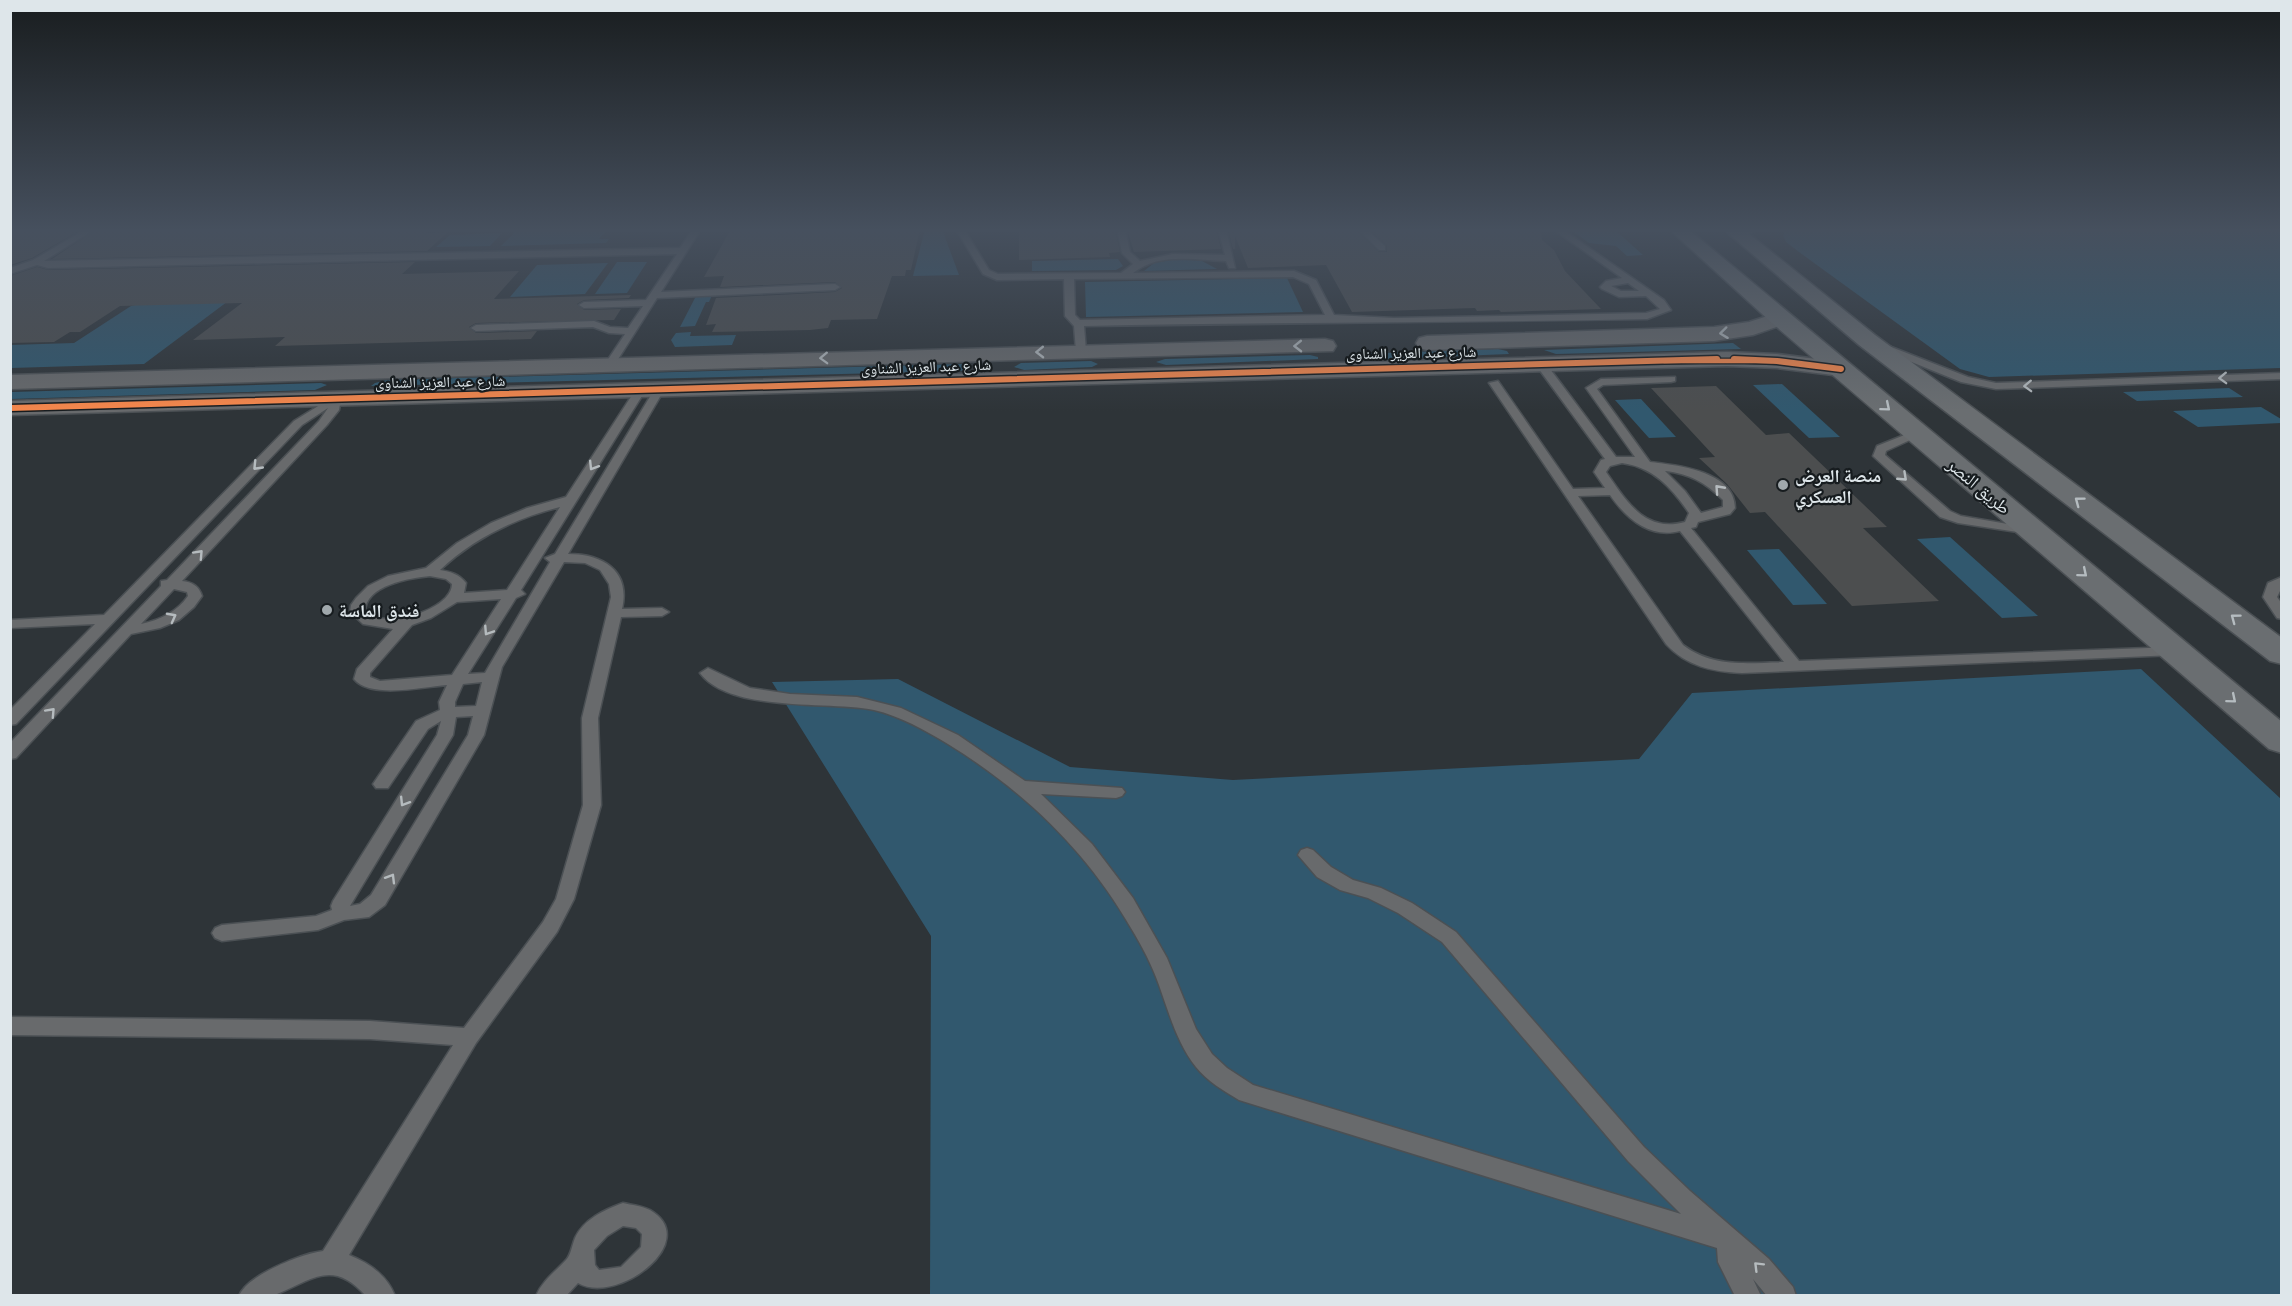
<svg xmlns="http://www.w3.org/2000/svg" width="2292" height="1306" font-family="Raleway,'Noto Naskh Arabic',sans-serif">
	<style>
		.green { fill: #31586e }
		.building { fill: #4c4e4f }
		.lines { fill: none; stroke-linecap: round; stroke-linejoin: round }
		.service-casing { stroke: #4b5054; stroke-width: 3 }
		.tertiary-casing { stroke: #4b5054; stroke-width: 3 }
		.trunk-casing { stroke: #4b5054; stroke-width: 3 }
		.service { fill: #686a6c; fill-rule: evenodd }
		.tertiary { fill: #686a6c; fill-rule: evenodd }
		.trunk { fill: #6a6e71; fill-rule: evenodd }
		.cycleway-far1-casing { stroke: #171c1f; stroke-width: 7 }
		.cycleway-casing { stroke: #171c1f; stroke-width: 9 }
		.cycleway-far1 { stroke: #f5874c; stroke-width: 4.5 }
		.cycleway { stroke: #f5874c; stroke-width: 6 }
		.oneway { stroke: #b5bbbe }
		.oneway2 { stroke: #b5bcc0 }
		.poi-dot { fill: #a0a8ac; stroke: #171c1f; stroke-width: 2 }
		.labels { text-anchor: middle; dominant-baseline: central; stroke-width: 4.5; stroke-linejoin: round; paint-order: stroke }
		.far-street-label { font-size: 15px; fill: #dee6ea; stroke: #171c1f }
		.poi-label { font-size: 18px; font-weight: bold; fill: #dee6ea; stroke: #171c1f; text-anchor: start }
		.street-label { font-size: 18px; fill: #dee6ea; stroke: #171c1f }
	</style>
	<rect width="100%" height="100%" fill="#2e3438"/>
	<!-- green -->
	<g class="green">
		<path d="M518 229H608L599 239H609L606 243 501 246Z"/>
		<path d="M925 229H942L959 275 913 276Z"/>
		<path d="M1570 229H1614L1643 255 1627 256 1616 246 1589 243Z"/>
		<path d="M1786 229H2281V368L1989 377 1960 369 1799 252 1786 242 1783 235Z"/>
		<path d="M502 233 490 246 436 247 450 235Z"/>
		<path d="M1118 259 1123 266 1116 270 1032 271V261Z"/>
		<path d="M1177 259 1202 261 1217 269 1144 271 1154 263Z"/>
		<path d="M617 262H647L627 293 595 294Z"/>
		<path d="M608 263 585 294 510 297 537 265Z"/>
		<path d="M275 266 144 364 11 368 10 345 74 343 131 306Z"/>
		<path d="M1287 278 1303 312 1086 317 1085 282Z"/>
		<path d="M712 295 709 302H706L695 326 680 327 696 296Z"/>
		<path d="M691 332 690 336 736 335 732 345 675 347 671 340 676 333Z"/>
		<path d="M1733 343 1741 349 1556 354 1544 350Z"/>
		<path d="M1498 349 1507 351 1509 354 1360 360 1350 357 1357 354Z"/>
		<path d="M1310 355 1318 357V359L1166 365 1156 362 1165 359Z"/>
		<path d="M1091 361 1098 364 1092 367 1024 370 1014 367 1021 363Z"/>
		<path d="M961 364 969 367 961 371 371 386 375 383 387 380Z"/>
		<path d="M321 383 327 385 315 390 11 399V392Z"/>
		<path d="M1782 384 1840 437 1809 438 1753 385Z"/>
		<path d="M2229 388 2243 397 2137 401 2123 392Z"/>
		<path d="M1641 399 1676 437 1649 438 1615 400Z"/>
		<path d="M2261 407 2281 419V423L2198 427 2173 411Z"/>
		<path d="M1950 537 2038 616 2002 618 1917 539Z"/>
		<path d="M1779 549 1827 604 1793 605 1747 550Z"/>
		<path d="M2141 669 2281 799V1295H930L931 936 772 682 898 679 1070 767 1233 780 1639 759 1692 693Z"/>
	</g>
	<!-- building -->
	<g class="building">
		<path d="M10 229H82L32 258 10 265Z"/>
		<path d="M97 229H432L426 233 448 232 427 251 52 259Z"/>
		<path d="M731 229H920L911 270H906L905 276H892L877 319 831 320 828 328 810 330 712 332 716 324 706 325 716 298 835 292 842 288 835 282 720 287 724 276 704 277Z"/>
		<path d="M1019 229H1115L1120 252 1109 253 1110 257 1019 260Z"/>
		<path d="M1127 229H1216L1221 249 1134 252Z"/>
		<path d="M1228 229H1356L1379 252H1387V246L1369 229H1541L1542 240 1554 250 1565 271 1601 309 1501 312 1499 310 1477 311 1475 308 1352 312 1326 265 1248 268 1235 236V249H1233Z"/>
		<path d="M415 262 402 274 519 271 494 299 631 295 629 298 584 300 577 304 584 310 621 309 614 320 476 323 469 327 476 333 537 331 531 339 275 346 285 337 193 340 242 303 120 306 80 332H70L54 342 10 343V276L37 267 48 270Z"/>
		<path d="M1716 386 1766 435 1789 433 1887 527 1863 528 1939 601 1852 606 1765 512 1750 513 1727 484 1699 458 1715 457 1651 388Z"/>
	</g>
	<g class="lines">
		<defs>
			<g id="service">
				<path d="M86 229H95L44 261 680 248 693 229H701L661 292 835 284 840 287 835 290 657 298 615 364 610 367 605 364 625 334 609 333 593 327 476 331 471 328 476 325 594 321 610 327 628 328 643 306 584 308 579 305 584 302 646 300 677 254 48 268 37 265 10 274V268L33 260Z"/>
				<path d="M956 229H964L989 270 998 274 1121 273 1133 264 1122 253 1117 229H1125L1130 252 1140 261 1173 254 1225 255 1218 229H1226L1235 268H1229L1226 261C1195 260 1159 252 1133 273L1294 271 1316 280 1334 315 1394 318 1646 313 1660 309 1646 296 1619 297 1602 289 1600 287 1606 281 1622 278 1553 229H1562L1664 300 1671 310 1647 319C1459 323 1272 322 1084 326L1086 351 1081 354 1076 351 1074 326 1065 316 1064 279 997 280 983 274ZM1293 277 1309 284 1325 315 1080 320 1075 315 1074 279ZM1628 283 1639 291H1621L1611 286Z"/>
				<path d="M1358 229H1366L1385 246V250H1379Z"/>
				<path d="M1748 229H1758L1744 237 1737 235Z"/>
				<path d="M1881 343 1968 377 1996 383 2282 373V379L1996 389 1961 382 1877 348V344Z"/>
				<path d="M1536 361H1544L1616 457H1635L1586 388 1601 379 1675 377V381L1671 382 1603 385 1597 389 1650 462C1676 465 1735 471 1735 508L1730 514 1698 522 1696 527 1691 528 1799 661 2175 647 2182 651 2175 655 1742 673C1713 672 1686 666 1666 644L1489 383 1498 381 1573 489 1605 488 1594 472 1601 460 1605 459 1536 365ZM1622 463C1653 467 1672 488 1689 513L1685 522C1645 533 1627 502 1606 472L1610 466ZM1665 471C1690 474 1705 482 1723 500V507L1701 513 1685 491ZM1610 495C1626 518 1649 539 1680 531L1784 662C1748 663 1713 668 1683 645L1578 496Z"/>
				<path d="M659 387 664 390 568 554C602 554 631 570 622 609L662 608 669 612 662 616 621 617 598 718 601 805 574 899 557 932 476 1043 349 1255C369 1263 387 1275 395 1296H366C333 1259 313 1279 277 1294 267 1299 250 1296 239 1296 247 1275 301 1254 323 1251L453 1045 370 1039 10 1035V1017L370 1021 464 1028 543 922 556 899 583 805 582 718 611 597 609 584 600 570 585 563 564 562 502 667 484 735 385 905 369 917 344 920 318 930 222 941 215 938 212 933 215 928 222 925 316 916 332 910 331 906 333 901 437 735 441 721 428 729 388 788H376L373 784 416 721 440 710 439 702 447 685C423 687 370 699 354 679L357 669 393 629 363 624 350 612 351 605 356 598 368 586 388 576 426 568 457 543 491 523 527 508 566 497 636 389H644L645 391 521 590 525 594 516 598 468 674 485 673 550 562 545 558 555 554 654 390ZM560 507 507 590 464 593 466 583C459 574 451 572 440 570 474 538 516 518 560 507ZM430 576 446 579 452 584C452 610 384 630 365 612 365 585 410 578 430 576ZM501 599 452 675 380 681 370 677V673L412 625 431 618 457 602ZM482 682 476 706 455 707V702L463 684ZM473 716 468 735 371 895 360 904 350 906 453 735 456 717Z"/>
				<path d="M336 395 341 398 339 410 327 425 182 581C192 582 199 586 202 596L194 607 179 620 160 628 131 634 16 758 10 759V743L161 586V581L167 580 319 421 328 408 302 425 16 724 10 725V710L95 624 10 628V620L104 615 294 421ZM174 589 187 592 188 596C177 612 160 620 141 624Z"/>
				<path d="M1917 430 1921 431V435L1886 451 1885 455 1950 511 1961 516 2037 529 2039 532 2037 535 1958 523 1940 517 1873 456 1877 446Z"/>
				<path d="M2282 577V587L2277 597 2282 604V619L2277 618 2263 597 2268 583Z"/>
				<path d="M708 668 750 688 790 694 857 697 901 708 958 735 1025 781 1122 788 1125 792 1122 796 1116 798 1041 794 1092 844 1133 898 1167 958 1196 1029 1212 1054 1227 1068 1253 1085 1681 1214 1628 1161 1442 942 1398 913 1368 898 1340 890 1317 877 1298 855 1301 850 1307 848 1313 850 1331 867 1353 880 1381 888 1412 903 1456 932 1644 1147 1690 1191 1769 1259 1793 1287 1796 1296H1767L1753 1279 1761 1296H1735L1718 1262 1717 1248 1239 1100C1224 1091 1207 1081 1196 1067 1177 1043 1169 1013 1159 985 1152 965 1142 946 1131 928 1087 851 1023 790 948 744 925 730 900 716 874 710 829 701 730 713 700 673Z"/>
				<path d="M623 1203C632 1205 642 1206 650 1210 703 1241 617 1306 578 1283L566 1296H536C542 1281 556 1271 566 1260 571 1255 572 1245 575 1238 584 1219 604 1210 623 1203ZM623 1226 636 1228 642 1234 641 1247 621 1267 599 1270 595 1265 594 1250 607 1236Z"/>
			</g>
			<g id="tertiary">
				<path d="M1780 312 1788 313 1791 318 1788 323 1753 335 1714 341 1427 350 1419 348 1416 343 1419 338 1427 336 1714 327 1749 322Z"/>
				<path d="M1325 339 1333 341 1336 346 1333 351 10 389V375Z"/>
				<path d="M1727 352 1777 354 1841 362 1849 364 1853 369 1849 374 1841 376 1777 368 1727 366 10 415V401Z"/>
			</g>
			<g id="trunk">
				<path d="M1669 229H1688L2282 722V753L2269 749 1772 323Z"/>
				<path d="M1723 229H1743L1875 335 2282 638V664L2270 661 1859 345Z"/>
			</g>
		</defs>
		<!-- service casing -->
		<use href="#service" class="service-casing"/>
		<!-- tertiary casing -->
		<use href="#tertiary" class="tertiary-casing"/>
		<!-- trunk casing -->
		<use href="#trunk" class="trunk-casing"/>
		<!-- service -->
		<use href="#service" class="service"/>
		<!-- tertiary -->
		<use href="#tertiary" class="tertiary"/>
		<!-- trunk -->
		<use href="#trunk" class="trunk"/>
		<defs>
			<path id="cycleway-far1" d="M1664 361H1772"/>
			<g id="cycleway">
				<path d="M1734 359 1777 361 1841 369"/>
				<path d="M10 408 1717 359"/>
			</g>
		</defs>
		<!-- cycleway-far1 casing -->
		<use href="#cycleway-far1" class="cycleway-far1-casing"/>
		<!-- cycleway casing -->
		<use href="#cycleway" class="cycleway-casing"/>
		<!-- cycleway-far1 -->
		<use href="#cycleway-far1" class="cycleway-far1"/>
		<!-- cycleway -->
		<use href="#cycleway" class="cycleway"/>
	</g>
	<!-- one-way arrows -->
	<defs><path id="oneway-chevron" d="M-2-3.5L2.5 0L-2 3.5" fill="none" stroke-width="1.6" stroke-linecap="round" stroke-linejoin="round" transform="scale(1.5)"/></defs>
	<g class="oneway">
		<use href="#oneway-chevron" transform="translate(1724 333) rotate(173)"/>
		<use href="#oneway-chevron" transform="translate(1298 346) rotate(179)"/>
		<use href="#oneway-chevron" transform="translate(1040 352) rotate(179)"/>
		<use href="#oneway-chevron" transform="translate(824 358) rotate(178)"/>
		<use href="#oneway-chevron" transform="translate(2223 378) rotate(178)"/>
		<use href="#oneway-chevron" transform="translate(2028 386) rotate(178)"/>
		<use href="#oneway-chevron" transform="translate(257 466) rotate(134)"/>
		<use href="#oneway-chevron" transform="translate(593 466) rotate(122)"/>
		<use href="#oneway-chevron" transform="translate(1903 477) rotate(43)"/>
		<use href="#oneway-chevron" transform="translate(1719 489) rotate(-132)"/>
		<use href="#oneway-chevron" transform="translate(199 554) rotate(-47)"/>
		<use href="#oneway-chevron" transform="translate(172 617) rotate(-28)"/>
		<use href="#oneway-chevron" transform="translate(488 631) rotate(123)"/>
		<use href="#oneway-chevron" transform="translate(51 712) rotate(-47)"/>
		<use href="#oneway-chevron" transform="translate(404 802) rotate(122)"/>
		<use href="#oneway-chevron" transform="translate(391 878) rotate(-59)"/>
		<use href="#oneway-chevron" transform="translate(1758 1266) rotate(-135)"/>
	</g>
	<g class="oneway2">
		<use href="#oneway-chevron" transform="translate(1886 407) rotate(40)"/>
		<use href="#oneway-chevron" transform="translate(2079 501) rotate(-143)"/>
		<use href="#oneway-chevron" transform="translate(2083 573) rotate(40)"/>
		<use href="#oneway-chevron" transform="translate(2235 618) rotate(-143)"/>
		<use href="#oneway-chevron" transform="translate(2232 699) rotate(40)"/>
	</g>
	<!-- sky -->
	<linearGradient id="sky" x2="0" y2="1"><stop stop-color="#191d1f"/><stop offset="0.56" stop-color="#46505e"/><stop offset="1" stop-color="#46505e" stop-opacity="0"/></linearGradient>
	<rect width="2292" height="411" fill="url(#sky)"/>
	<!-- markers -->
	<g class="poi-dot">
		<circle cx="1783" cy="485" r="6"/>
		<circle cx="327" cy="610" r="6"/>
	</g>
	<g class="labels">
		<!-- far-street labels -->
		<g class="far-street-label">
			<text transform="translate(1411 353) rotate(-1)">شارع عبد العزيز الشناوى</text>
			<text transform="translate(926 367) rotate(-2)">شارع عبد العزيز الشناوى</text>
			<text transform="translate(440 382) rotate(-1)">شارع عبد العزيز الشناوى</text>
		</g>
		<!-- poi labels -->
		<g class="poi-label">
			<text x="1795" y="475">منصة العرض<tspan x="1795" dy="21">العسكري</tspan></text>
			<text x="339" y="610">فندق الماسة</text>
		</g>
		<!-- street labels -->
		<g class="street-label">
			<text transform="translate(1979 486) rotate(40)">طريق النصر</text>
		</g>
	</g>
	<!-- border -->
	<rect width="2292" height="1306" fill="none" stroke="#dee6ea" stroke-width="24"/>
</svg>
